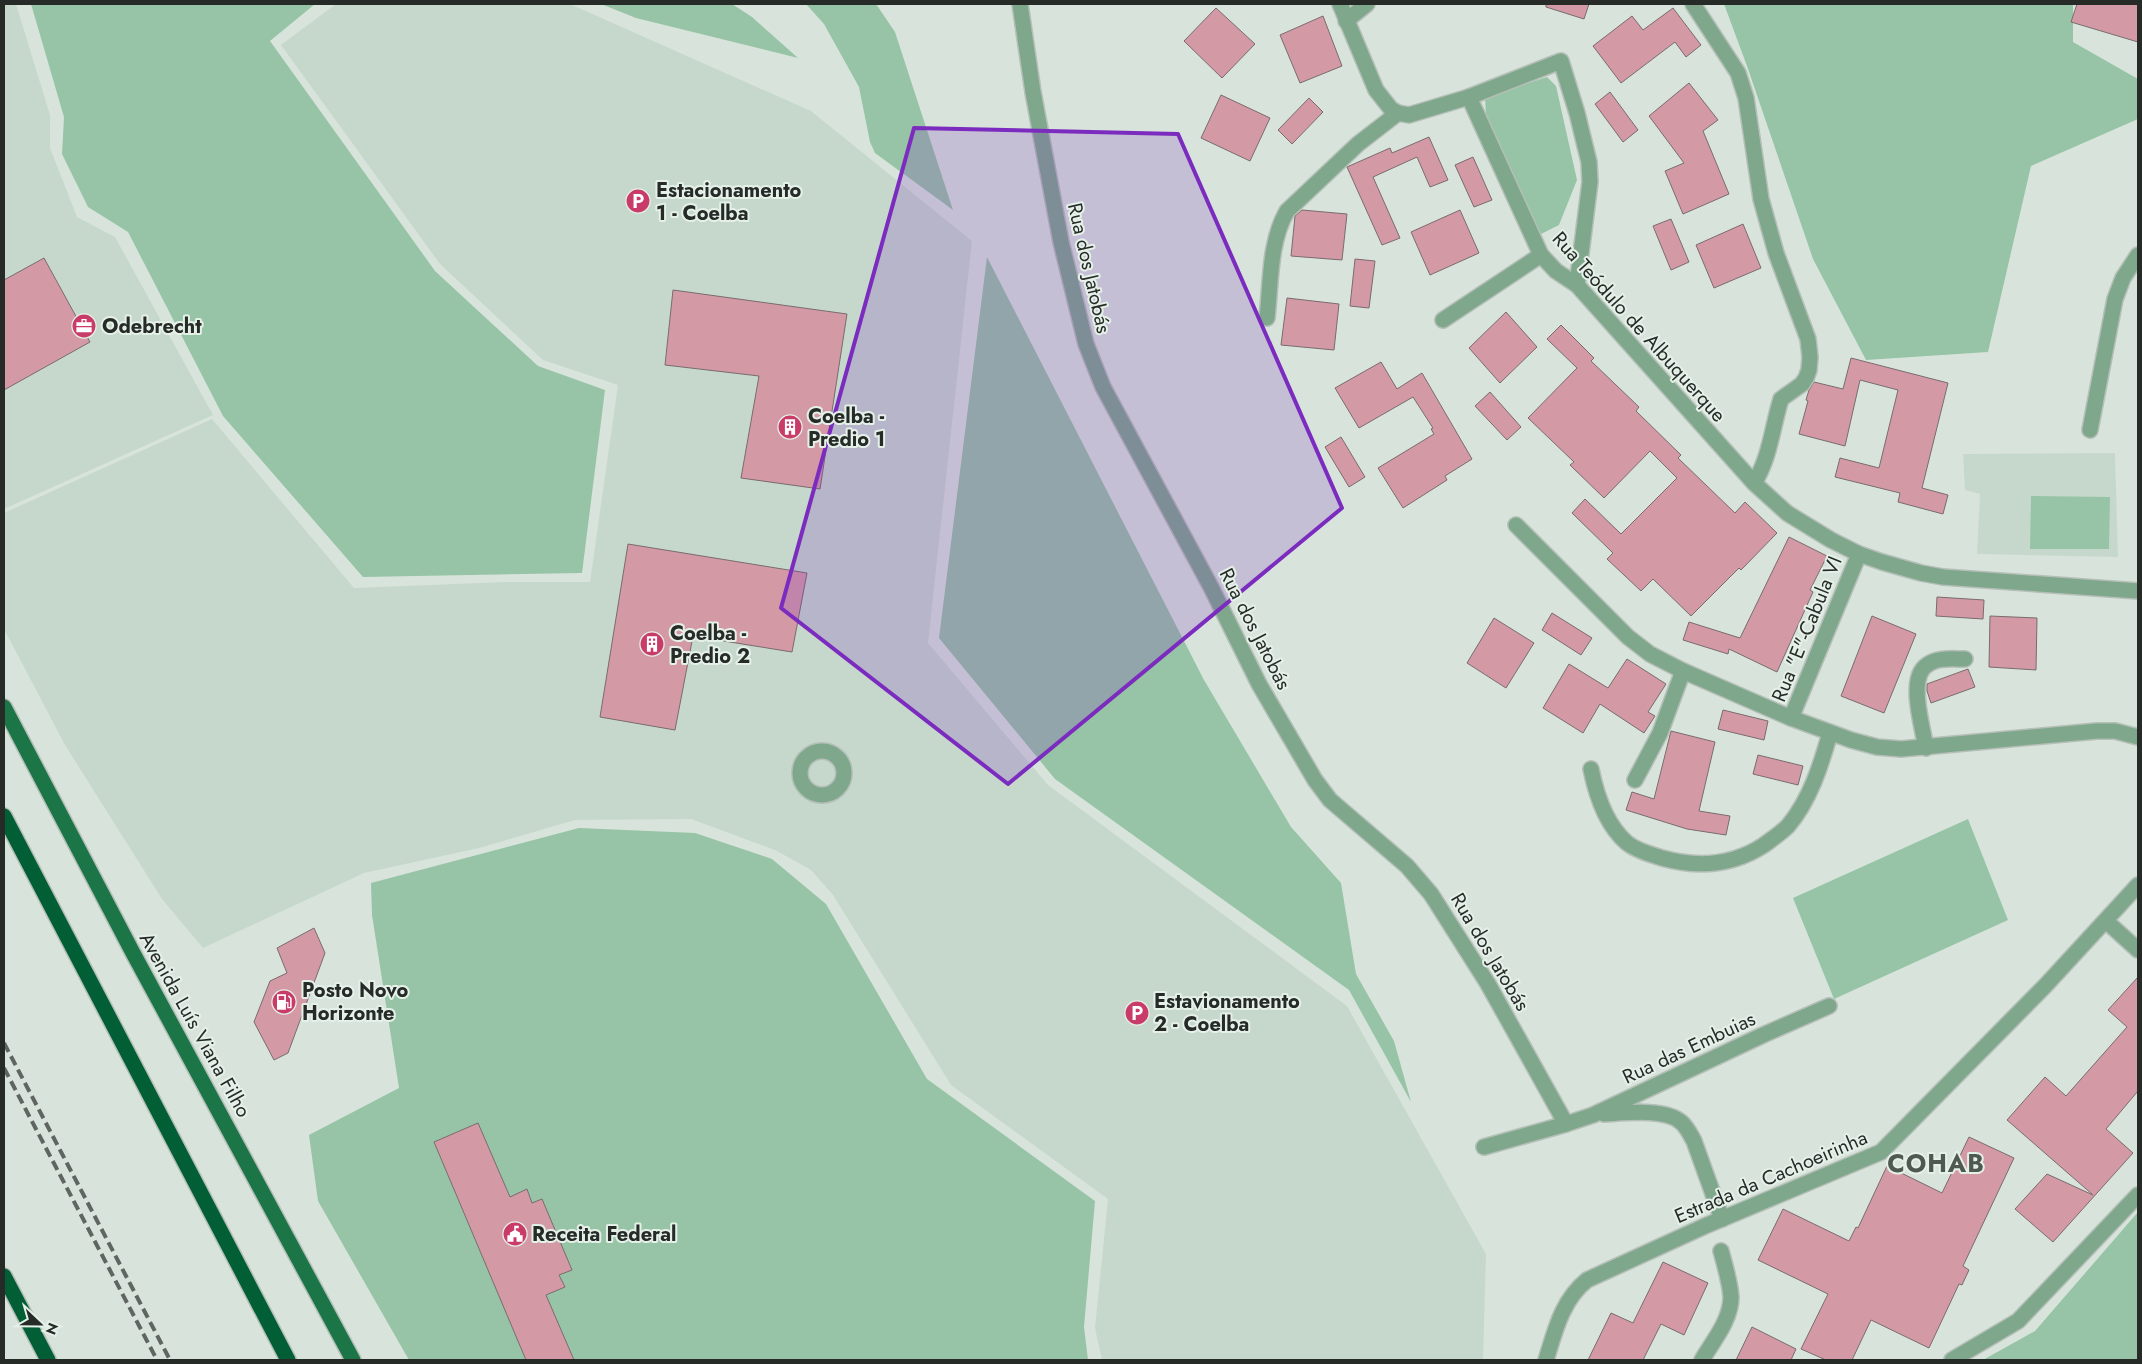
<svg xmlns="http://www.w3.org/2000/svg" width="2142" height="1364" font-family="Jost,sans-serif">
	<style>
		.built { fill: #c6d8cc }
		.green { fill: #97c4a6 }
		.building { fill: #d39aa6; stroke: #796b6e }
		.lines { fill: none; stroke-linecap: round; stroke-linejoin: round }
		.minor-casing { stroke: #b4bfb7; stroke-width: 18 }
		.major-casing { stroke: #b4bfb7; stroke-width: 18 }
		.highway-casing { stroke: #b4bfb7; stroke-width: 18 }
		.minor { stroke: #7fa78c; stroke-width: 15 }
		.major { stroke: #1c7547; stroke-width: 15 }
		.highway { stroke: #025f35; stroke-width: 15 }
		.rail { stroke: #5f6661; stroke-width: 4; stroke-dasharray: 10 5; stroke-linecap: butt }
		.marked { fill: #7b2cbf; fill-opacity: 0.2; stroke: #7b2cbf; stroke-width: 4; stroke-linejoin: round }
		.labels { text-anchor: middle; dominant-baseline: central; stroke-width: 4; stroke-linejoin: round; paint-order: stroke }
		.poi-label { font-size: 20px; font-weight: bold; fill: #262b28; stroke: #e5f1e8; text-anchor: start }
		.street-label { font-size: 20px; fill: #262b28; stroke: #e5f1e8 }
		.district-label { font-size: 25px; font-weight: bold; letter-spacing: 1px; fill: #4f5952; stroke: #e5f1e8 }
	</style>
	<rect width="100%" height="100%" fill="#d8e4db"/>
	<!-- built -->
	<g class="built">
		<path d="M4 4H16L50 115V148L77 217 115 237 213 415 4 509Z"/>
		<path d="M336 4H570L811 111 972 241 928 643 1048 785 1347 1006 1486 1254 1483 1360H1102L1095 1328 1108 1199 951 1085 833 895 811 870 775 850 691 819 575 820 479 848 364 873 203 948 162 899 65 745 4 629V513L212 419 354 588 505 582H590L618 385 543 360 440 264 281 45Z"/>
		<path d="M2115 453 2118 557 1977 554 1980 494 1965 490 1963 454Z"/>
	</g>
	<!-- green -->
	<g class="green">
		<path d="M31 4H315L270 41 435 271 538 366 605 390 582 573 363 577 223 416 128 232 88 207 62 154 64 117Z"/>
		<path d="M601 4H732L752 17 798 58 636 18Z"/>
		<path d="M806 4H876L895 32 953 210 875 153 870 142 859 87 824 24Z"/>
		<path d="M1724 4H2073V42L2138 79V119L2031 166 1988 352 1866 360 1813 259 1747 66Z"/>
		<path d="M1547 77 1556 86 1577 180 1559 225 1539 235 1486 114 1485 97Z"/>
		<path d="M987 257 1204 680 1291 827 1341 883 1356 974 1394 1041 1411 1102 1349 990 1055 779 939 638Z"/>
		<path d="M2031 496 2110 497 2109 549H2030Z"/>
		<path d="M1968 819 2008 920 1834 999 1793 898Z"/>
		<path d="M579 828 695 833 772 859 826 904 927 1079 1095 1201 1084 1327 1088 1360H409L318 1201 309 1135 399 1088 372 915 371 883Z"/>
		<path d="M2138 1212V1360H1983L2035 1331Z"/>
	</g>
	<!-- building -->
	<g class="building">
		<path d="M1546 4H1589L1584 19 1546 7Z"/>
		<path d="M2077 4H2138V42L2071 22Z"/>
		<path d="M1216 8 1255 44 1222 78 1184 41Z"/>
		<path d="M1673 8 1701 45 1686 57 1675 42 1621 83 1593 46 1632 16 1643 30Z"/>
		<path d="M1323 16 1342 66 1300 83 1280 35Z"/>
		<path d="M1689 83 1718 120 1703 131 1729 194 1683 214 1665 171 1684 163 1649 116Z"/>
		<path d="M1610 92 1638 130 1623 142 1595 104Z"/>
		<path d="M1221 95 1270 118 1250 161 1201 138Z"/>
		<path d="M1309 98 1323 112 1292 144 1278 130Z"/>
		<path d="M1429 137 1448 180 1430 187 1417 157 1373 177 1400 238 1382 245 1347 167 1390 148 1392 153Z"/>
		<path d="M1473 157 1492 200 1474 207 1455 165Z"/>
		<path d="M1302 210 1347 214 1342 260 1291 256 1295 216Z"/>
		<path d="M1460 210 1479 253 1430 275 1411 232Z"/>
		<path d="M1671 219 1689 262 1671 270 1653 226Z"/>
		<path d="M1743 224 1761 268 1714 288 1696 245Z"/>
		<path d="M44 258 90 342 4 390V280Z"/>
		<path d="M1355 259 1375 261 1369 308 1350 306Z"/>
		<path d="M673 290 847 314 820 489 741 478 759 376 665 365Z"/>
		<path d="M1287 298 1339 304 1334 350 1281 345Z"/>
		<path d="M1506 312 1537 347 1500 383 1469 348Z"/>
		<path d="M1561 325 1594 358 1591 361 1639 407 1636 411 1681 455 1678 458 1735 513 1745 502 1777 533 1741 570 1739 568 1691 616 1653 579 1641 591 1607 559 1613 553 1572 513 1585 499 1621 534 1677 478 1650 451 1604 498 1570 465 1574 462 1528 418 1577 368 1547 339Z"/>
		<path d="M1851 358 1948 383 1922 488 1948 495 1943 514 1898 502 1900 493 1835 477 1840 458 1879 468 1898 390 1860 380 1845 446 1799 434 1808 401 1806 400 1809 390 1814 382 1843 389Z"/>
		<path d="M1381 362 1397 389 1422 373 1472 459 1445 476 1447 480 1403 508 1378 468 1434 434 1431 429 1433 428 1413 397 1359 428 1335 388Z"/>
		<path d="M1490 392 1521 427 1507 440 1475 406Z"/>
		<path d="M1341 437 1365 477 1349 487 1325 447Z"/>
		<path d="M1789 537 1827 556 1810 590 1813 592 1777 672 1729 649 1728 654 1683 640 1689 622 1740 638Z"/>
		<path d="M628 544 807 573 792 652 693 636 675 730 600 717Z"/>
		<path d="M1937 597 1984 600 1983 619 1936 616Z"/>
		<path d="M1552 613 1592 638 1581 655 1542 630Z"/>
		<path d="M1872 616 1916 634 1884 713 1841 696Z"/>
		<path d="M1990 616 2037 618 2036 670 1989 667Z"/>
		<path d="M1494 618 1534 643 1506 688 1467 663Z"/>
		<path d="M1627 659 1666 684 1648 712 1655 716 1644 733 1600 704 1583 733 1543 708 1569 664 1608 688Z"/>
		<path d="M1968 669 1975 687 1931 703 1927 691V684Z"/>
		<path d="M1723 710 1768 721 1764 740 1718 729Z"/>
		<path d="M1671 731 1715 742 1699 811 1730 816 1726 835 1687 829 1626 810 1632 792 1654 799Z"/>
		<path d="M1758 755 1803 766 1798 785 1753 774Z"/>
		<path d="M314 928 325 953 288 1053 274 1060 254 1022 270 981 287 973 277 948Z"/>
		<path d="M2138 977V1091L2106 1129 2133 1153 2053 1242 2015 1209 2047 1174 2093 1195 2007 1120 2045 1077 2066 1096 2127 1027 2108 1010Z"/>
		<path d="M478 1123 510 1197 527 1189 532 1203 542 1199 572 1270 559 1275 565 1287 546 1295 574 1360H526L434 1142Z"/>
		<path d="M1969 1137 2014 1158 1963 1266 1969 1270 1962 1285 1959 1284 1929 1348 1871 1320 1852 1360H1826L1801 1349 1828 1294 1758 1260 1783 1209 1849 1241 1856 1227 1858 1228 1887 1166 1942 1193Z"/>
		<path d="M1663 1262 1708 1283 1684 1335 1661 1324 1643 1360H1588L1611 1313 1633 1323Z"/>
		<path d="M1752 1327 1796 1349 1791 1360H1736Z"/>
	</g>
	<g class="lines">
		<defs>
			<g id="minor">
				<path d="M1020 4 1033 92 1061 242 1086 344 1103 387 1212 589 1259 684 1315 780 1330 800 1407 866 1431 894 1488 984 1566 1124"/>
				<path d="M1340 4 1376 90 1391 109 1398 113 1409 115 1469 97 1561 61 1577 113 1589 162 1590 182 1577 285"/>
				<path d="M1693 4 1738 73 1746 98 1761 199 1776 253 1808 339 1810 357 1809 370 1806 378 1802 384 1781 399C1772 428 1770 458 1754 483"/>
				<path d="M1346 21 1367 4"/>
				<path d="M1469 97 1541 255 1556 271 1577 285 1754 483 1787 513 1831 540 1859 554 1882 562 1921 573 1943 577 2138 591"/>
				<path d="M1267 318C1271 283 1269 242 1287 211L1358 144 1398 113"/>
				<path d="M1443 320 1541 255"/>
				<path d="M2090 430 2115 299 2123 278 2138 255"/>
				<path d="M1516 525 1628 637 1650 654 1683 671 1791 718 1851 740 1877 747 1901 749 2097 731H2115L2138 737"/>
				<path d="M1791 718 1859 554"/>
				<path d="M1926 748C1923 728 1907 678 1927 665 1937 657 1953 659 1965 659"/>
				<circle cx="822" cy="773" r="22"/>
				<path d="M1591 769C1596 794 1606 825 1627 843 1637 851 1650 854 1662 858 1698 868 1732 866 1764 845 1772 839 1781 833 1788 826 1810 800 1821 765 1830 733"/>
				<path d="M1635 780 1660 733 1683 671"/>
				<path d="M2106 921 2138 950"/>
				<path d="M1604 1114C1624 1113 1665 1108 1681 1122 1687 1127 1690 1134 1694 1141L1722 1219"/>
				<path d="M1484 1147 1566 1124 1593 1115 1763 1035 1829 1006"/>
				<path d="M1546 1360C1555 1331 1562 1300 1587 1280L1705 1226 1881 1152 2045 986 2138 885"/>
				<path d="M1702 1360C1713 1341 1731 1320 1731 1297 1730 1282 1725 1266 1721 1251"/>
				<path d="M1952 1360 2018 1321 2138 1195"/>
			</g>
			<path id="major" d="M4 707 133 953 353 1360"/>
			<g id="highway">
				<path d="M4 816 288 1360"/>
				<path d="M4 1276 48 1360"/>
			</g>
		</defs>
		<!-- minor casing -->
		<use href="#minor" class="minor-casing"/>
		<!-- major casing -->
		<use href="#major" class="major-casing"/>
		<!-- highway casing -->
		<use href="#highway" class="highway-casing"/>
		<!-- minor -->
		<use href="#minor" class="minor"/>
		<!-- major -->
		<use href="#major" class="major"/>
		<!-- highway -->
		<use href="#highway" class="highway"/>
		<!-- rail -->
		<g class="rail">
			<path d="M4 1043 170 1360"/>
			<path d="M4 1068 157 1360"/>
		</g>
	</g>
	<!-- marked area -->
	<path class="marked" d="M914 128 1178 134 1342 508 1008 784 781 608Z"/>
	<!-- icons -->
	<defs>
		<symbol id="parking-disc" viewBox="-11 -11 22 22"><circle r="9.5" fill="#c93b69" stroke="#e5f1e8"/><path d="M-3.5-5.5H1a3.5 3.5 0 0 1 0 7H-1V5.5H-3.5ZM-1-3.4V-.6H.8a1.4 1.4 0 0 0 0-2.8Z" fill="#fff"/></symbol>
		<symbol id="office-disc" viewBox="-11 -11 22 22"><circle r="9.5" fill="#c93b69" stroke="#e5f1e8"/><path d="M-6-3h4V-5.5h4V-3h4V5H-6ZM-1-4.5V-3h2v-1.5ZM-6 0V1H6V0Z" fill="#fff"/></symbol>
		<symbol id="building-disc" viewBox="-11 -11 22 22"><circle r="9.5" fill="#c93b69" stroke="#e5f1e8"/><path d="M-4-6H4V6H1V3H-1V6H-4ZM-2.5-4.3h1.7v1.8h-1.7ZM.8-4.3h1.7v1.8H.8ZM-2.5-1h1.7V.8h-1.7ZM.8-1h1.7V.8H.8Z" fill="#fff"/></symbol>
		<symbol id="fuel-disc" viewBox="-11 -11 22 22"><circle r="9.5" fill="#c93b69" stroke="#e5f1e8"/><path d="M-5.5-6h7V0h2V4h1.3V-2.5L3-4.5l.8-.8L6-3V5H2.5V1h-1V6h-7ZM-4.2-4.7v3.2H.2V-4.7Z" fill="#fff"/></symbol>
		<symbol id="civic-disc" viewBox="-11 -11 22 22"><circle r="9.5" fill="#c93b69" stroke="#e5f1e8"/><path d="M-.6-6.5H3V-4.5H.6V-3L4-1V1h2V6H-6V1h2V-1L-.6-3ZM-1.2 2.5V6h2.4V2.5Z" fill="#fff"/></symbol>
	</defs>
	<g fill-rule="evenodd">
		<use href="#parking-disc" x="624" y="187" width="28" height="28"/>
		<use href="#office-disc" x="70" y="312" width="28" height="28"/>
		<use href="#building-disc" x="776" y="413" width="28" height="28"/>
		<use href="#building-disc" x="638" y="630" width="28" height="28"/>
		<use href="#fuel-disc" x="270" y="988" width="28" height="28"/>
		<use href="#parking-disc" x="1123" y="999" width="28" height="28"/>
		<use href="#civic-disc" x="501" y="1220" width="28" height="28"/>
	</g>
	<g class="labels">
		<!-- poi labels -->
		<g class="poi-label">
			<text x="656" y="190">Estacionamento<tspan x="656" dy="23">1 - Coelba</tspan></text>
			<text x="102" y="326">Odebrecht</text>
			<text x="808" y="416">Coelba -<tspan x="808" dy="23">Predio 1</tspan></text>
			<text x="670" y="633">Coelba -<tspan x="670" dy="23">Predio 2</tspan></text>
			<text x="302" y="990">Posto Novo<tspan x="302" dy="23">Horizonte</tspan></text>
			<text x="1154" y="1001">Estavionamento<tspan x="1154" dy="23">2 - Coelba</tspan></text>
			<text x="532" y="1234">Receita Federal</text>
		</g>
		<!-- street labels -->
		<g class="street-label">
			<text transform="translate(1089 268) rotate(77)">Rua dos Jatobás</text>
			<text transform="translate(1639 327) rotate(48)">Rua Teódulo de Albuquerque</text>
			<text transform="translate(1255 629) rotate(63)">Rua dos Jatobás</text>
			<text transform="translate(1807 629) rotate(-68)">Rua "E"-Cabula VI</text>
			<text transform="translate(1490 952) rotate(59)">Rua dos Jatobás</text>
			<text transform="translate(195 1025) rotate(61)">Avenida Luís Viana Filho</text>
			<text transform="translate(1689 1048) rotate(-25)">Rua das Embuias</text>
			<text transform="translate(1771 1177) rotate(-23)">Estrada da Cachoeirinha</text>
		</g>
		<!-- district labels -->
		<g class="district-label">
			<text x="1936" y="1163">COHAB</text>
		</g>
	</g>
	<!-- border -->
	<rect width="2142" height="1364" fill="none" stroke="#262b28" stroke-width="10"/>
	<!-- north arrow -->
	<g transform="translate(40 1324) rotate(112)" stroke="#e5f1e8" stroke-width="4" paint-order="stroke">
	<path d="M0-4L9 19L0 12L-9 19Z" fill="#262b28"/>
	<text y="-8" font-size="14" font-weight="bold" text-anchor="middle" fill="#262b28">N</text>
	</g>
</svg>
